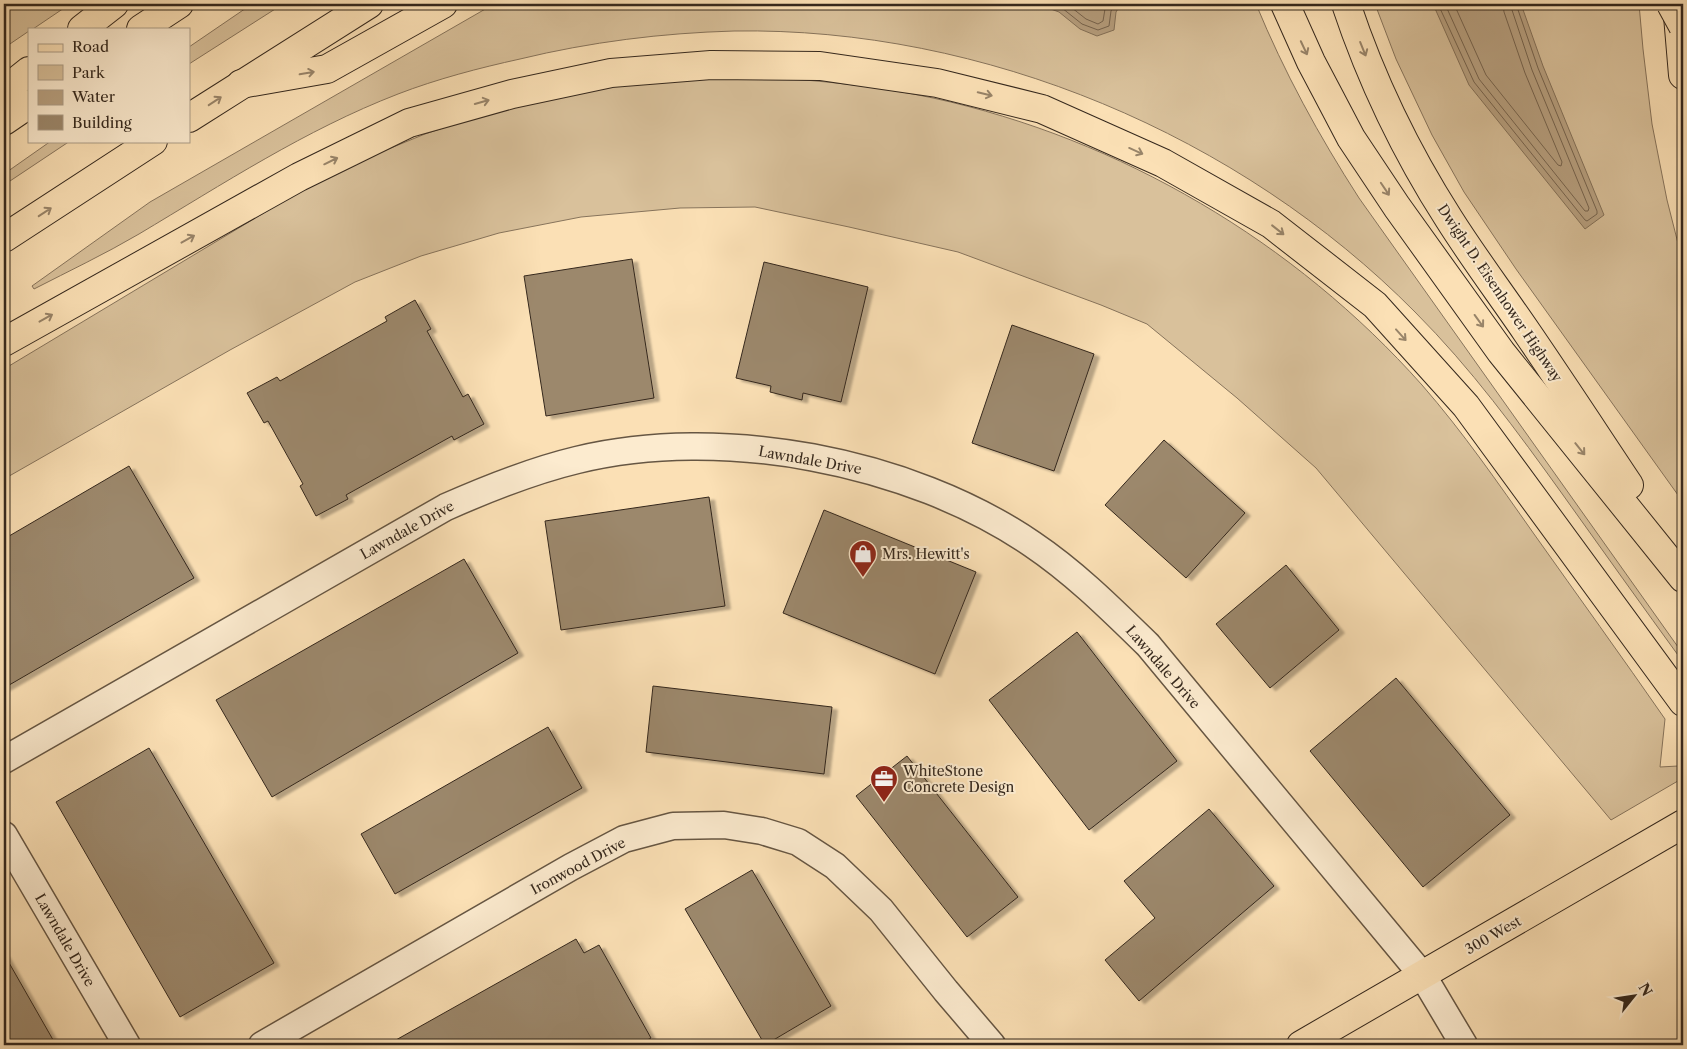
<svg xmlns="http://www.w3.org/2000/svg" width="1687" height="1049" font-family="'Libre Caslon Text',serif">
	<style>
		.green { fill: #d9c19b; stroke: #87745c }
		.water { fill: #b8a181; stroke: #847159 }
		.lines { fill: none; stroke-linecap: round; stroke-linejoin: round }
		.shore { stroke: #76644f; stroke-width: 1 }
		.building { fill: #9c886c; stroke: #35281d; filter: url(#shadow) }
		.minor-casing { stroke: #665643; stroke-width: 29 }
		.major-casing { stroke: #35281d; stroke-width: 30 }
		.highway-casing { stroke: #35281d; stroke-width: 30 }
		.minor { stroke: #fcebcf; stroke-width: 26 }
		.major { stroke: #fbe0b5; stroke-width: 28 }
		.highway { stroke: #fbe0b5; stroke-width: 28 }
		.highway-bridge-casing { stroke: #35281d; stroke-width: 30; stroke-linecap: butt }
		.highway-bridge { stroke: #fbe0b5; stroke-width: 28 }
		.oneway { stroke: #988469 }
		.labels { text-anchor: middle; dominant-baseline: central; stroke-width: 4; stroke-linejoin: round; paint-order: stroke }
		.street-label { font-size: 14px; fill: #35281d; stroke: #fcebcf }
		.poi-label { font-size: 14px; fill: #35281d; stroke: #fcebcf; text-anchor: start }
	</style>
	<defs>
		<filter id="shadow"><feDropShadow dx="5.5" dy="3" stdDeviation="1" flood-color="#0004"/></filter>
	</defs>
	<rect width="100%" height="100%" fill="#fbe0b5"/>
	<filter id="stains"><feTurbulence type="fractalNoise" baseFrequency=".004" numOctaves="4"/><feColorMatrix values="0 0 0 0 .2 0 0 0 0 .09 0 0 0 0 .02 0 0 0 .5 -.17"/></filter>
	<radialGradient id="worn" r=".72"><stop offset=".6" stop-color="#630" stop-opacity="0"/><stop offset="1" stop-color="#630" stop-opacity=".3"/></radialGradient>
	<!-- green -->
	<g class="green">
		<path d="M4 4H70L33 29H29V31L4 48Z"/>
		<path d="M252 4H283L189 64V47Z"/>
		<path d="M494 4H1256C1284 72 1319 136 1359 198L1683 654V662C1643 607 1603 551 1563 495 1517 431 1471 368 1415 312 1240 135 984 27 734 31 662 33 590 42 520 59 479 68 437 79 398 94 305 130 223 184 139 234 105 254 69 271 34 289L32 286 150 202Z"/>
		<path d="M1375 4H1639L1643 49 1652 124 1667 200 1683 263V502L1516 269 1464 192 1432 135 1396 59Z"/>
		<path d="M766 77C822 81 878 86 933 98 1121 139 1295 242 1422 385 1463 432 1498 483 1534 534 1578 596 1622 657 1665 719L1660 767 1678 766 1683 763V778L1611 820 1316 468 1237 398 1147 324 1101 305 958 252 849 227 755 207 680 208 581 217 499 233 421 256 355 282 230 350 4 479V369L282 202 329 176 381 152 425 134 476 117 540 100 602 87 705 78Z"/>
		<path d="M51 141H70L4 185V174Z"/>
	</g>
	<!-- water -->
	<g class="water">
		<path d="M1037 4H1121L1116 12 1114 30 1097 36 1080 29 1059 12Z"/>
		<path d="M1433 4H1521L1543 66 1604 215 1585 229 1469 85Z"/>
	</g>
	<g class="lines">
		<!-- shore -->
		<g class="shore">
			<path d="M1051 4 1062 8 1082 24 1098 30 1109 26 1111 11 1115 4"/>
			<path d="M1067 4 1086 19 1098 24 1103 21 1105 9 1108 4"/>
			<path d="M1438 4 1474 82 1585 220 1587 221 1597 214V211L1538 68 1516 4"/>
			<path d="M1445 4 1479 79 1585 211H1588L1589 208 1532 70 1510 4"/>
			<path d="M1454 4 1486 75 1558 165 1561 166 1562 162 1525 73 1504 12 1503 4"/>
		</g>
	</g>
	<!-- building -->
	<g class="building">
		<path d="M632 259 654 398 546 416 524 276Z"/>
		<path d="M764 262 868 287 841 402 803 393 802 400 770 392 771 386 736 378Z"/>
		<path d="M415 300 431 329 427 331 463 397 468 394 484 424 454 440 452 436 346 495 348 499 316 516 300 486 303 484 268 421 264 423 247 393 277 377 280 381 387 321 385 317Z"/>
		<path d="M1012 325 1094 354 1054 471 972 443Z"/>
		<path d="M1164 440 1245 513 1186 578 1105 505Z"/>
		<path d="M129 466 194 578 4 688V539Z"/>
		<path d="M709 497 725 606 561 630 545 521Z"/>
		<path d="M824 510 976 572 935 674 783 613Z"/>
		<path d="M464 559 518 653 272 797 216 700Z"/>
		<path d="M1286 565 1339 630 1270 688 1216 624Z"/>
		<path d="M1077 632 1177 761 1089 830 989 700Z"/>
		<path d="M1396 678 1510 815 1423 887 1310 751Z"/>
		<path d="M653 686 832 707 824 774 646 752Z"/>
		<path d="M548 727 582 788 395 894 361 834Z"/>
		<path d="M149 748 274 963 180 1017 56 802Z"/>
		<path d="M907 756 1018 897 967 937 856 796Z"/>
		<path d="M1209 809 1274 886 1139 1001 1105 960 1155 918 1124 881Z"/>
		<path d="M752 870 831 1006 765 1045 685 909Z"/>
		<path d="M576 939 584 953 599 945 651 1038 638 1045H387Z"/>
		<path d="M4 954 56 1045H4Z"/>
	</g>
	<g class="lines">
		<defs>
			<g id="minor">
				<path d="M4 760 446 507C489 488 531 471 577 460 721 425 909 460 1032 544 1075 573 1111 609 1148 645L1423 976 1464 1045"/>
				<path d="M4 835 127 1045"/>
				<path d="M262 1045 571 867 624 839 673 826 724 825 762 831 798 842 835 866 881 910 946 991 992 1045"/>
			</g>
			<path id="major" d="M1301 1045 1683 824"/>
			<g id="highway">
				<path d="M1285 4 1311 62 1330 98 1351 138 1397 207 1501 352 1683 578"/>
				<path d="M1346 4C1371 79 1406 152 1449 219 1473 257 1500 293 1526 331 1561 382 1595 434 1629 485"/>
				<path d="M1677 4 1683 75"/>
				<path d="M82 29 114 4"/>
				<path d="M141 29 179 4"/>
				<path d="M241 84 327 69 443 4"/>
				<path d="M4 91 29 71"/>
				<path d="M189 118 369 4"/>
				<path d="M4 121 29 104"/>
				<path d="M4 238 153 141"/>
				<path d="M4 342 299 177 409 123 512 94 611 73 711 65 820 66 937 83 1042 109 1163 163 1271 224 1375 305 1466 406 1683 702"/>
			</g>
		</defs>
		<!-- minor casing -->
		<use href="#minor" class="minor-casing"/>
		<!-- major casing -->
		<use href="#major" class="major-casing"/>
		<!-- highway casing -->
		<use href="#highway" class="highway-casing"/>
		<!-- minor -->
		<use href="#minor" class="minor"/>
		<!-- major -->
		<use href="#major" class="major"/>
		<!-- highway -->
		<use href="#highway" class="highway"/>
		<defs>
			<path id="highway-bridge" d="M1671 4 1683 26"/>
		</defs>
		<!-- highway-bridge casing -->
		<use href="#highway-bridge" class="highway-bridge-casing"/>
		<!-- highway-bridge -->
		<use href="#highway-bridge" class="highway-bridge"/>
	</g>
	<!-- one-way arrows -->
	<defs><path id="oneway-shaft" d="M-6 0H5M1.5-3L5.5 0L1.5 3" fill="none" stroke-width="1.6" stroke-linecap="round" stroke-linejoin="round" transform="scale(1.25)"/></defs>
	<g class="oneway">
		<use href="#oneway-shaft" transform="translate(1304 48) rotate(65)"/>
		<use href="#oneway-shaft" transform="translate(1363 49) rotate(68)"/>
		<use href="#oneway-shaft" transform="translate(307 73) rotate(-10)"/>
		<use href="#oneway-shaft" transform="translate(985 94) rotate(14)"/>
		<use href="#oneway-shaft" transform="translate(215 101) rotate(-33)"/>
		<use href="#oneway-shaft" transform="translate(482 102) rotate(-16)"/>
		<use href="#oneway-shaft" transform="translate(1136 151) rotate(24)"/>
		<use href="#oneway-shaft" transform="translate(331 161) rotate(-26)"/>
		<use href="#oneway-shaft" transform="translate(1385 189) rotate(56)"/>
		<use href="#oneway-shaft" transform="translate(45 212) rotate(-33)"/>
		<use href="#oneway-shaft" transform="translate(1278 230) rotate(38)"/>
		<use href="#oneway-shaft" transform="translate(188 239) rotate(-29)"/>
		<use href="#oneway-shaft" transform="translate(46 318) rotate(-29)"/>
		<use href="#oneway-shaft" transform="translate(1479 321) rotate(54)"/>
		<use href="#oneway-shaft" transform="translate(1401 335) rotate(48)"/>
		<use href="#oneway-shaft" transform="translate(1580 449) rotate(51)"/>
	</g>
	<!-- icons -->
	<defs>
		<symbol id="shop-pin" viewBox="-11 -11 22 30"><path d="M0 17L-7.5 6A9.5 9.5 0 1 1 7.5 6Z" fill="#8f2418" stroke="#fcebcf"/><path d="M-5-2.5h2.3a2.7 3.5 0 0 1 5.4 0H5L5.5 6h-11ZM-1.5-2.5h3a1.5 2.3 0 0 0-3 0Z" fill="#fff"/></symbol>
		<symbol id="office-pin" viewBox="-11 -11 22 30"><path d="M0 17L-7.5 6A9.5 9.5 0 1 1 7.5 6Z" fill="#8f2418" stroke="#fcebcf"/><path d="M-6-3h4V-5.5h4V-3h4V5H-6ZM-1-4.5V-3h2v-1.5ZM-6 0V1H6V0Z" fill="#fff"/></symbol>
	</defs>
	<g fill-rule="evenodd">
		<use href="#shop-pin" x="847" y="538" width="32" height="43"/>
		<use href="#office-pin" x="868" y="763" width="32" height="43"/>
	</g>
	<g class="labels">
		<!-- street labels -->
		<g class="street-label">
			<text transform="translate(1500 293) rotate(56)">Dwight D. Eisenhower Highway</text>
			<text transform="translate(810 460) rotate(10)">Lawndale Drive</text>
			<text transform="translate(407 530) rotate(-29)">Lawndale Drive</text>
			<text transform="translate(1163 667) rotate(49)">Lawndale Drive</text>
			<text transform="translate(578 866) rotate(-28)">Ironwood Drive</text>
			<text transform="translate(1493 935) rotate(-30)">300 West</text>
			<text transform="translate(65 940) rotate(60)">Lawndale Drive</text>
		</g>
		<!-- poi labels -->
		<g class="poi-label">
			<text x="882" y="554">Mrs. Hewitt's</text>
			<text x="903" y="771">WhiteStone<tspan x="903" dy="16">Concrete Design</tspan></text>
		</g>
	</g>
	<!-- margin -->
	<rect width="1687" height="1049" fill="none" stroke="#fbe0b5" stroke-width="20"/>
	<rect x="5" y="5" width="1677" height="1039" fill="none" stroke="#35281d" stroke-width="2.5"/>
	<rect x="10" y="10" width="1667" height="1029" fill="none" stroke="#35281d"/>
	<!-- legend -->
	<rect x="28" y="28" width="162" height="115" fill="#fcebcf" stroke="#ac9d88"/>
	<rect x="38" y="44" width="25" height="8" fill="#fbe0b5" stroke="#ac9d88"/>
	<text x="72" y="52" font-size="15" fill="#35281d">Road</text>
	<rect x="38" y="65" width="25" height="15" fill="#d9c19b" stroke="#ac9d88"/>
	<text x="72" y="78" font-size="15" fill="#35281d">Park</text>
	<rect x="38" y="90" width="25" height="15" fill="#b8a181" stroke="#ac9d88"/>
	<text x="72" y="102" font-size="15" fill="#35281d">Water</text>
	<rect x="38" y="115" width="25" height="15" fill="#9c886c" stroke="#ac9d88"/>
	<text x="72" y="128" font-size="15" fill="#35281d">Building</text>
	<!-- north arrow -->
	<g transform="translate(1634 996) rotate(60)" stroke="#fcebcf" stroke-width="4" paint-order="stroke">
	<path d="M0-4L9 19L0 12L-9 19Z" fill="#35281d"/>
	<text y="-8" font-size="14" font-weight="bold" text-anchor="middle" fill="#35281d">N</text>
	</g>
	<rect width="100%" height="100%" filter="url(#stains)"/>
	<rect width="100%" height="100%" fill="url(#worn)"/>
</svg>
